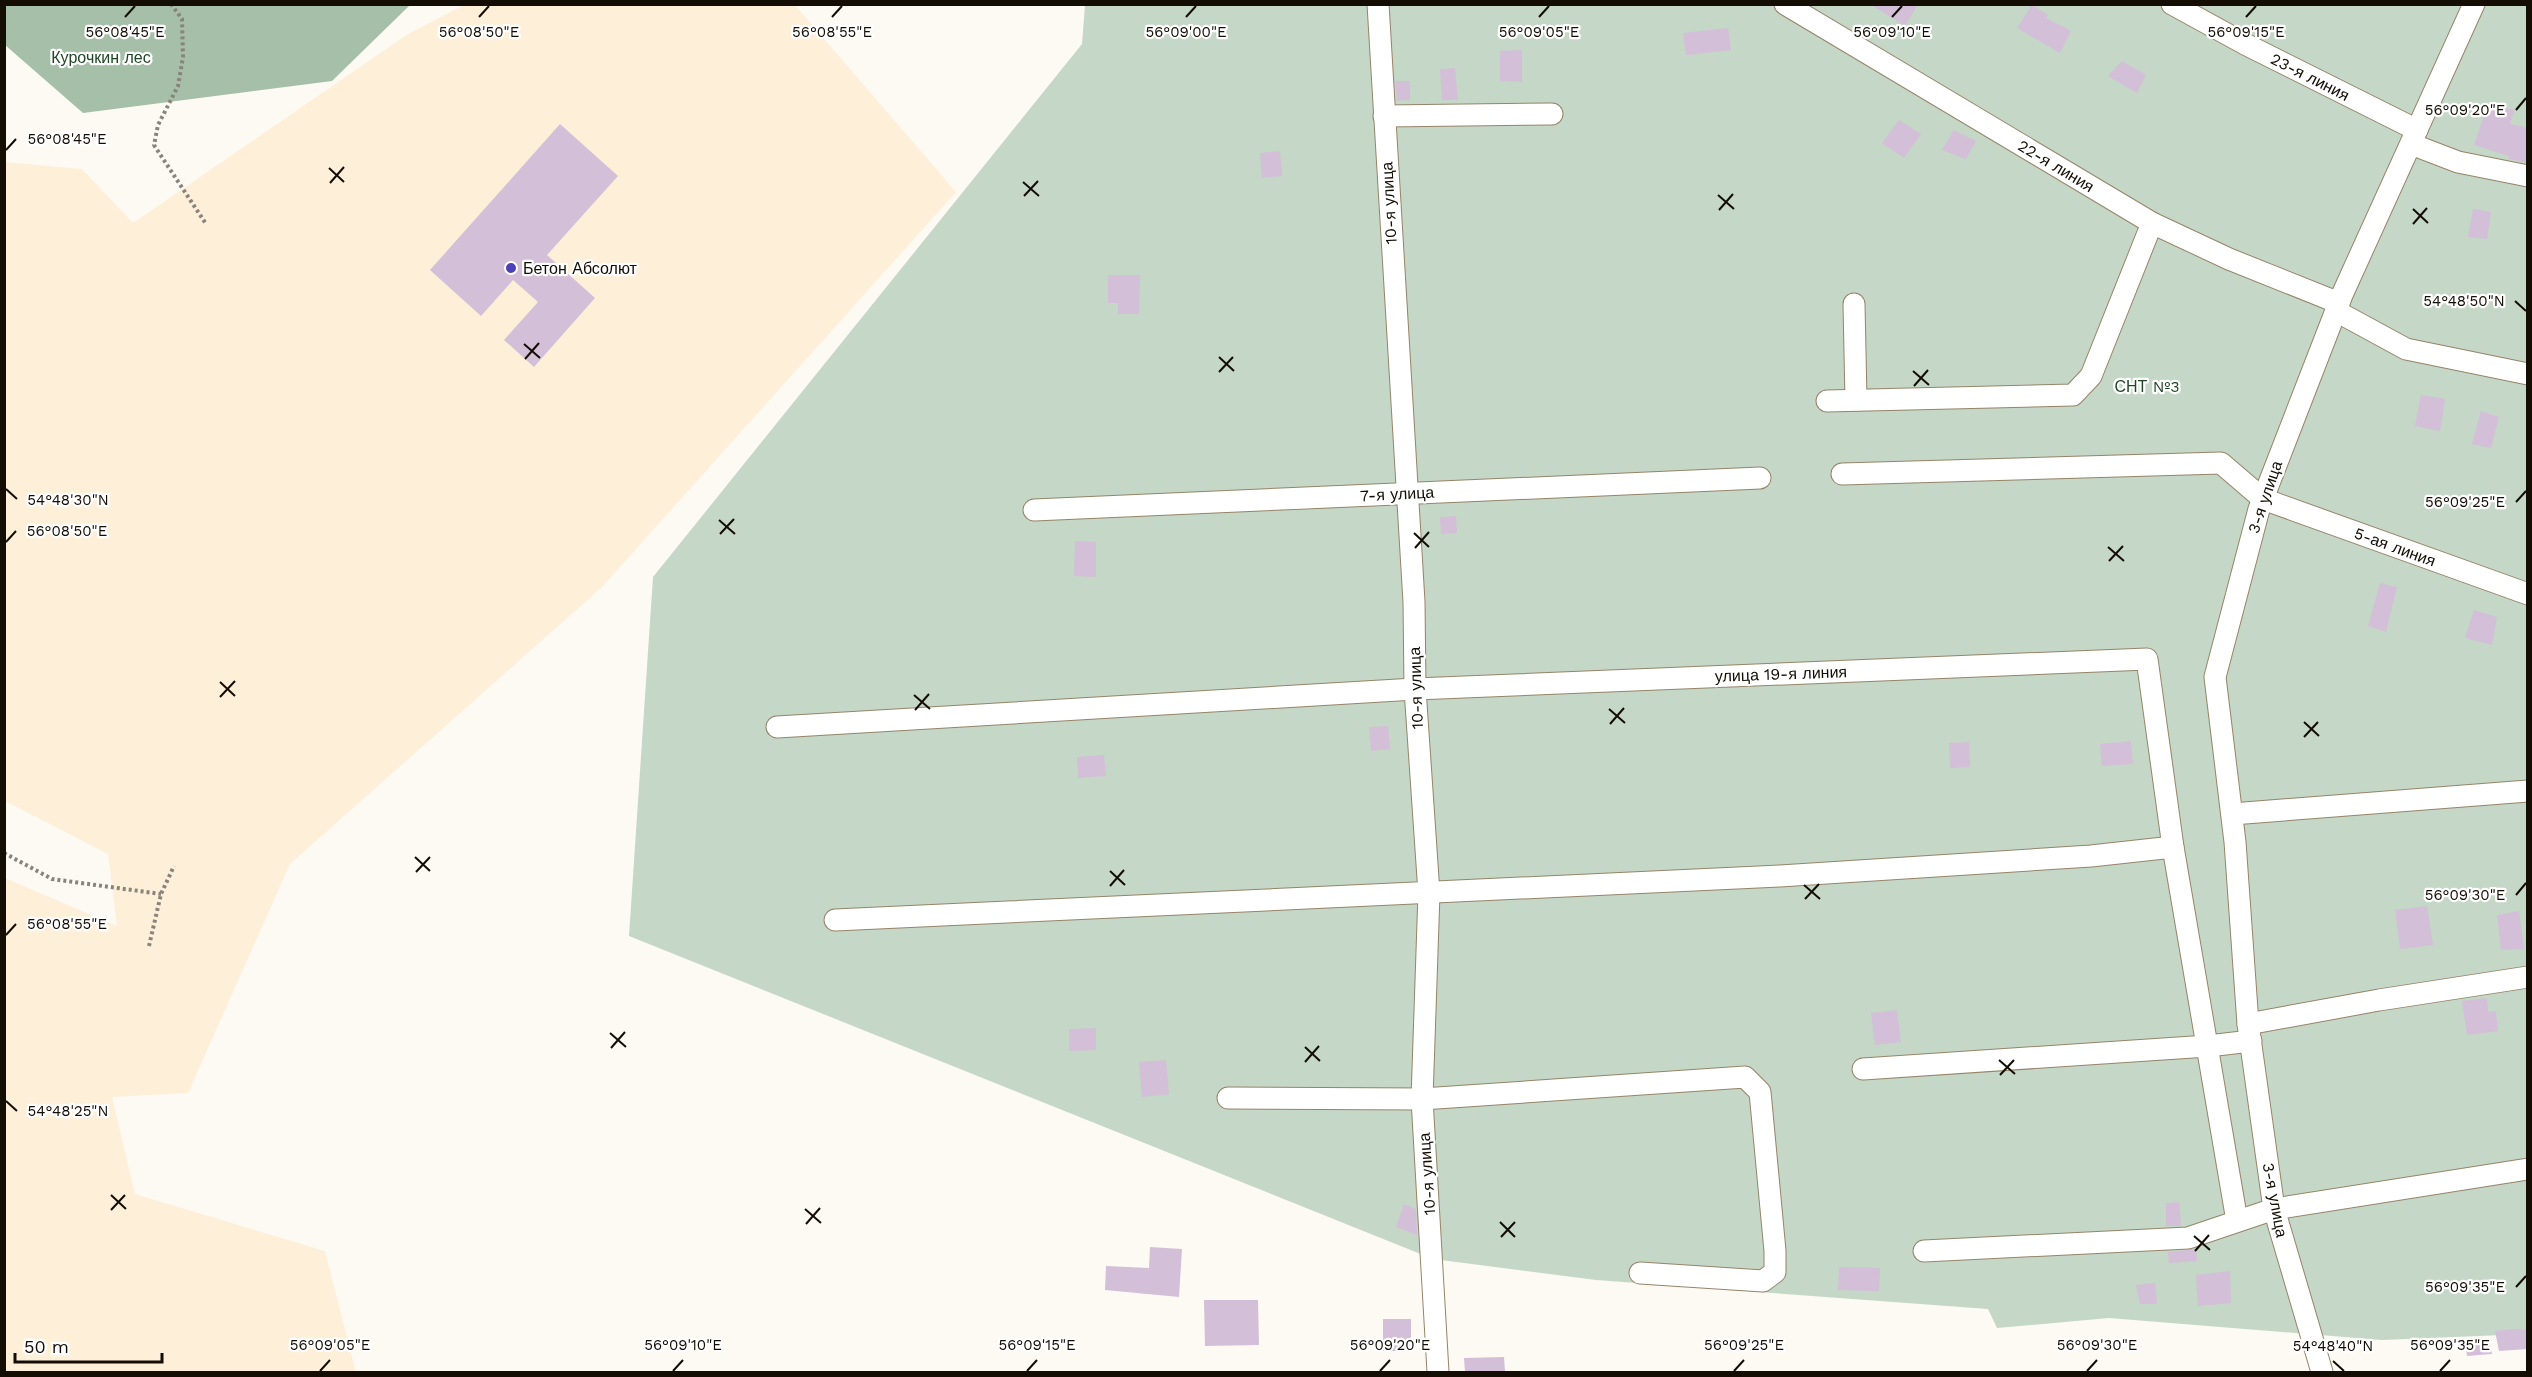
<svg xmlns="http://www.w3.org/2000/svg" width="2532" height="1377" font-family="'Work Sans',sans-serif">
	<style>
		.built { fill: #feefd9 }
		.green { fill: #c5d7c6 }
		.forest { fill: #a6bfa8 }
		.building { fill: #d3bfd8 }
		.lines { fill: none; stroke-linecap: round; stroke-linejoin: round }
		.minor-casing { stroke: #968469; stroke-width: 23 }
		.path { stroke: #88847c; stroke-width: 4; stroke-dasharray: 3 3; stroke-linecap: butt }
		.minor { stroke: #fff; stroke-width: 21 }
		.ticks { fill: none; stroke: #130d04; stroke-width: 2 }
		.poi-dot { fill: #4c41b8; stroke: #fff; stroke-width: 2 }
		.labels { text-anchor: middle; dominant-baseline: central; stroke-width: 4.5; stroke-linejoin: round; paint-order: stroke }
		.park-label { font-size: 16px; fill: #204625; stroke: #fff }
		.street-label { font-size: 16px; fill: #130d04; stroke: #fff }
		.poi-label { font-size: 16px; fill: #130d04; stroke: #fff; text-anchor: start }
		.ticks-label { font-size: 15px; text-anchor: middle; fill: #130d04; stroke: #fff; stroke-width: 4.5; stroke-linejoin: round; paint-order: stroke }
	</style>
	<rect width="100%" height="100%" fill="#fdfaf4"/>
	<!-- built -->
	<path class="built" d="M794 4 956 192 601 588 290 864 188 1093 112 1097 135 1194 325 1251 356 1372H5V878L117 926 108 854 5 801 4 162 82 169 133 223 408 34 464 5Z"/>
	<!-- green -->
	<path class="green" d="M1085 5H2527V1334L2382 1340 2109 1318 1997 1328 1988 1309 1596 1280 1433 1259 629 936 653 577 1082 44Z"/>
	<!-- forest -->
	<path class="forest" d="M5 4H410V5L332 81 83 113 5 45Z"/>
	<!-- building -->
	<g class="building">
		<path d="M1870 4H1918L1905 26Z"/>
		<path d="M2032 5 2048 15 2046 18 2071 31 2060 53 2017 28Z"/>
		<path d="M1728 28 1731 50 1686 55 1683 33Z"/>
		<path d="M1522 50V82L1500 81V51Z"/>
		<path d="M2122 61 2146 75 2137 93 2108 76Z"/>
		<path d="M1455 68 1458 100H1442L1440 69Z"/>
		<path d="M1395 81H1410V100L1397 101Z"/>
		<path d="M2488 104 2514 110 2510 124 2528 128V163L2508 159 2509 156 2474 145Z"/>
		<path d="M1899 120 1921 134 1904 158 1882 143Z"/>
		<path d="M560 124 618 176 547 255 595 298 534 367 504 340 538 302 513 280 481 316 430 270Z"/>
		<path d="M1954 130 1976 141 1966 159 1942 150Z"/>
		<path d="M1280 151 1282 176 1262 178 1260 153Z"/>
		<path d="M2473 209 2491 212 2487 239 2468 237Z"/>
		<path d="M1108 275H1140L1139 314H1118V303H1108Z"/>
		<path d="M2421 395 2445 399 2440 431 2415 426Z"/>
		<path d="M2481 411 2499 417 2491 448 2472 444Z"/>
		<path d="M1456 516 1457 533 1441 534 1440 517Z"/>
		<path d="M1075 541 1096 542V577L1074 576Z"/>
		<path d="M2380 583 2397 587 2386 632 2368 626Z"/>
		<path d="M2474 610 2497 617 2492 645 2465 638Z"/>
		<path d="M1388 726 1390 749 1371 751 1369 727Z"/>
		<path d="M2131 741 2133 764 2102 766 2100 744Z"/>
		<path d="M1969 742 1970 767 1950 768 1949 743Z"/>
		<path d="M1104 755 1106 776 1078 778 1077 757Z"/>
		<path d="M2427 906 2433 945 2400 949 2395 910Z"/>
		<path d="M2519 911 2524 949 2501 950 2497 915Z"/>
		<path d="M2487 998 2488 1012 2496 1011 2498 1031 2467 1035 2462 1001Z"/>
		<path d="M1897 1010 1901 1042 1875 1045 1871 1013Z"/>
		<path d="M1096 1028V1050L1069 1051V1029Z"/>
		<path d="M1166 1060 1169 1094 1142 1097 1139 1062Z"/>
		<path d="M2179 1202 2181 1226H2166V1203Z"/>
		<path d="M1404 1204 1416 1209 1417 1235 1396 1227Z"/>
		<path d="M1150 1247 1182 1249 1179 1297 1105 1290 1106 1266 1149 1268Z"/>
		<path d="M2196 1249 2197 1261 2169 1263 2168 1252Z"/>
		<path d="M1839 1267 1880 1268 1879 1291 1838 1290Z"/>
		<path d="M2230 1271 2231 1303 2198 1306 2196 1275Z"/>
		<path d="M2155 1283 2157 1304H2140L2136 1285Z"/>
		<path d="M1204 1300H1258L1259 1345 1205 1346Z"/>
		<rect x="1383" y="1319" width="28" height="32"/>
		<path d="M2515 1329 2528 1330V1349L2499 1351 2495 1331Z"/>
		<path d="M2489 1339 2492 1354 2467 1356 2465 1341Z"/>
		<path d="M1504 1357 1505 1372H1465L1464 1358Z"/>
	</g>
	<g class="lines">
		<defs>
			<g id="minor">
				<path d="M1378 4 1414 602 1415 689 1429 893 1422 1099 1438 1372"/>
				<path d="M1785 4 2152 223 2229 259 2339 303"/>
				<path d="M2172 4 2245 44 2417 130"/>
				<path d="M1384 116 1552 114"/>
				<path d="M2411 144 2458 162 2528 176"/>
				<path d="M1854 304 1856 400"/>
				<path d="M2336 311 2406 349 2528 374"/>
				<path d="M1827 401 2073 395 2091 376 2152 223"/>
				<path d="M1842 474 2221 463 2263 499 2528 594"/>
				<path d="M1034 510 1760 478"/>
				<path d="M777 727 1415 689 2147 659 2173 847 2237 1221"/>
				<path d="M2232 814 2528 791"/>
				<path d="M835 920 1780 876 2091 856 2173 847"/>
				<path d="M2248 1024 2379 1000 2528 977"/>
				<path d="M1863 1069 2208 1046 2251 1041"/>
				<path d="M1228 1098 1422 1099 1745 1077 1760 1092 1775 1251V1272L1763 1281 1640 1273"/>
				<path d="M2274 1209 2528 1169"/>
				<path d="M1924 1251 2188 1238 2274 1209"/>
				<path d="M2322 1372 2274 1209 2248 1024 2235 842 2215 677 2259 509 2342 295 2474 4"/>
			</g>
		</defs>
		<!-- minor casing -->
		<use href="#minor" class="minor-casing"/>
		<!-- path -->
		<g class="path">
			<path d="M171 4 182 19 183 57 178 86 158 125 154 145 206 224"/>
			<path d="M4 853 52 879 161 894"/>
			<path d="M149 946 161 894 174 866"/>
		</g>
		<!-- minor -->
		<use href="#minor" class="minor"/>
	</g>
	<!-- ticks -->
	<path class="ticks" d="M125 17 135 6M479 17 489 6M832 17 842 6M1186 17 1196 6M1539 17 1549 6M1892 17 1902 6M2246 17 2256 6M2516 110 2526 98M6 150 16 139M329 168 344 182M1023 182 1039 196M330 183 344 167M1718 195 1734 209M1024 196 1038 181M2413 209 2428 223M1719 210 1733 194M2413 224 2427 208M2515 301 2526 311M524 344 540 358M1219 357 1234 371M525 359 539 343M1913 371 1929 385M1219 372 1233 357M1914 386 1928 370M6 489 17 499M2516 502 2526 491M719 520 735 534M1414 533 1429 547M720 534 734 519M6 542 16 531M2108 547 2124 561M1415 548 1429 532M2109 561 2123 546M220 682 235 696M914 695 930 709M220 697 235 681M1609 709 1625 723M915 710 929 694M2304 722 2319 736M1610 724 1624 708M2304 737 2318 722M415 857 430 871M1110 871 1125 885M416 872 430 857M1804 885 1820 899M1110 886 1124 870M2516 895 2526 883M1805 899 1819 884M6 935 16 924M610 1033 626 1047M1305 1047 1320 1061M611 1048 625 1032M1999 1060 2015 1074M1305 1062 1319 1046M2000 1075 2014 1060M6 1101 17 1111M111 1195 126 1209M805 1209 821 1223M111 1210 125 1195M1500 1222 1515 1237M806 1224 820 1208M2194 1236 2210 1250M1501 1237 1515 1222M2195 1251 2209 1235M2516 1287 2526 1276M2333 1361 2344 1371M320 1371 330 1360M673 1371 683 1360M1027 1371 1037 1360M1380 1371 1390 1360M1734 1371 1744 1360M2087 1371 2097 1360M2440 1371 2450 1360"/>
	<!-- markers -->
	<circle class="poi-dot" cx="511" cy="268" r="6"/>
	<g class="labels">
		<!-- park labels -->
		<g class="park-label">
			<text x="101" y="57">Курочкин лес</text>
			<text x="2147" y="386">СНТ №3</text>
		</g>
		<!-- street labels -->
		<g class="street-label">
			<text transform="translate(2310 77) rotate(27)">23-я линия</text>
			<text transform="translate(2056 166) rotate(31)">22-я линия</text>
			<text transform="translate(1389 203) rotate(-93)">10-я улица</text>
			<text transform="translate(1397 494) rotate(-3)">7-я улица</text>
			<text transform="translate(2265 497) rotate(-71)">3-я улица</text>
			<text transform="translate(2395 547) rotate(20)">5-ая линия</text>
			<text transform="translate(1781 674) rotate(-2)">улица 19-я линия</text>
			<text transform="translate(1416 688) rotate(-92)">10-я улица</text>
			<text transform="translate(1427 1174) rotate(-94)">10-я улица</text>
			<text transform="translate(2275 1200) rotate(79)">3-я улица</text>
		</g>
		<!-- poi labels -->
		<g class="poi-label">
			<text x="523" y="268">Бетон Абсолют</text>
		</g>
	</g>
	<g class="ticks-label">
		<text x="125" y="37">56°08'45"E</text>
		<text x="479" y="37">56°08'50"E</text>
		<text x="832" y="37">56°08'55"E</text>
		<text x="1186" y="37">56°09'00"E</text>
		<text x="1539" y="37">56°09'05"E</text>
		<text x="1892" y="37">56°09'10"E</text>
		<text x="2246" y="37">56°09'15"E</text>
		<text x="2465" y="115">56°09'20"E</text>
		<text x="67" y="144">56°08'45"E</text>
		<text x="2464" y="306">54°48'50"N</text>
		<text x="68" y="505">54°48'30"N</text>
		<text x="2465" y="507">56°09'25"E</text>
		<text x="67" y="536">56°08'50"E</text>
		<text x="2465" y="900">56°09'30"E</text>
		<text x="67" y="929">56°08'55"E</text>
		<text x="68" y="1116">54°48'25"N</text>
		<text x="2465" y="1292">56°09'35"E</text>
		<text x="330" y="1350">56°09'05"E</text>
		<text x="683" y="1350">56°09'10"E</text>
		<text x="1037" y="1350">56°09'15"E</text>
		<text x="1390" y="1350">56°09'20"E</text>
		<text x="1744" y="1350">56°09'25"E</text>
		<text x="2097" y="1350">56°09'30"E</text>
		<text x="2450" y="1350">56°09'35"E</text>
		<text x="2333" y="1351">54°48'40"N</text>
	</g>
	<!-- border -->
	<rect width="2532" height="1377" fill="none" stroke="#130d04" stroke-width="12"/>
	<!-- scale -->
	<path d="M15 1353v9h147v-9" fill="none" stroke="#130d04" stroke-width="3"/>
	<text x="24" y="1353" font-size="18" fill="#130d04" stroke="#ffffff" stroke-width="4.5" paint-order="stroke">50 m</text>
</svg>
